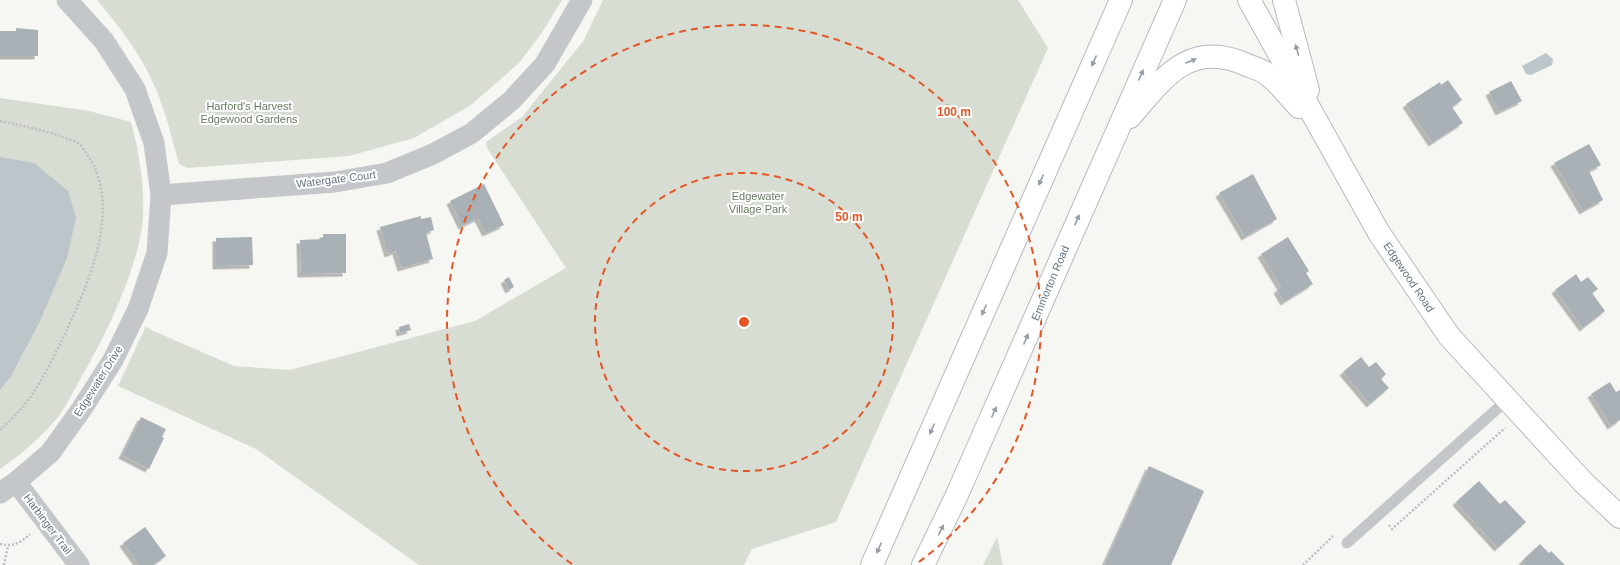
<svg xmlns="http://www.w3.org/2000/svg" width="1620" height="565" font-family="Arial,sans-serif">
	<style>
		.green { fill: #d7ddd3 }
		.water { fill: #bbc5ca }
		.building { fill: #a9b1b7; filter: url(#shadow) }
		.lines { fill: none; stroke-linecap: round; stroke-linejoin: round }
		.secondary-casing { stroke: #b6babf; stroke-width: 24 }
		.path { stroke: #bdbfc1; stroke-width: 2.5; stroke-dasharray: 2 2; stroke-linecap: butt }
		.service { stroke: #c3c7ca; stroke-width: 11 }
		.minor { stroke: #c3c7ca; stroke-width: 21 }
		.secondary { stroke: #fff; stroke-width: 22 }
		.oneway { fill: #939ea9 }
		.ring { fill: none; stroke: #e55624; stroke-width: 2; stroke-dasharray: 7 5 }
		.labels { text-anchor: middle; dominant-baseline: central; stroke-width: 4; stroke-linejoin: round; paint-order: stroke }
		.park-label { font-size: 11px; fill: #687b63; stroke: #fff }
		.street-label { font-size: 11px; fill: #657584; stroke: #fff }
		.centre { fill: #e55624; stroke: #fff; stroke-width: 2 }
		.ring-label { font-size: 12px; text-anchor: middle; font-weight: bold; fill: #e55624; stroke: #fff; stroke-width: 4; stroke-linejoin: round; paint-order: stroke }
	</style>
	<defs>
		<filter id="shadow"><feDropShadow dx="-3.5" dy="3.5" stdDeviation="0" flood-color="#0004"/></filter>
	</defs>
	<rect width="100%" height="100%" fill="#f6f6f2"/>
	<!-- green -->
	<g class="green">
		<path d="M97 0H562L543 31 519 63 471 105 414 138 349 156 187 168 179 164C172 139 166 112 155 87 142 56 119 26 97 0Z"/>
		<path d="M603 0H1018L1048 48 836 522 752 549 744 565H419L256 449 118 386 146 326 149 329 234 366 290 370 475 321 566 268 487 148 486 142 522 117 584 40Z"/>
		<path d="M0 98 89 111 131 122C140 155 147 199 141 233 131 285 103 340 77 385 71 396 65 408 58 417 40 438 22 454 0 469Z"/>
		<path d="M997 537 1003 565H983Z"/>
	</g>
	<!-- water -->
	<g class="water">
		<path d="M1546 53 1553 59 1552 65 1531 75 1526 74 1522 66Z"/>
		<path d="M0 157 34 163 68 191 76 218 67 258 40 321 11 376 0 390Z"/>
	</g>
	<!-- building -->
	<g class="building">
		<path d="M16 28 38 30V56H0V31H16Z"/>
		<path d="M1448 80 1462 100 1452 107 1463 123 1432 143 1406 104 1440 82 1441 85Z"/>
		<path d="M1511 81 1522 101 1499 112 1489 92Z"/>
		<path d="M1589 144 1601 165 1589 171 1603 200 1583 211 1554 163Z"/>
		<path d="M1253 174 1277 219 1245 237 1219 193Z"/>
		<path d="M484 184 504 225 486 233 478 218 462 226 450 201Z"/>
		<path d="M421 216V219L431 217 434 230 426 233 433 259 401 268 396 251 388 254 380 227Z"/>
		<path d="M323 234H346V273L301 274 300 240 323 239Z"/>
		<path d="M252 237 253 265 216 266V238Z"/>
		<path d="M1288 237 1309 271 1306 273 1313 284 1284 302 1277 290 1281 287 1261 254Z"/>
		<path d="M1576 274 1581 282 1588 277 1598 289 1592 293 1605 311 1583 328 1555 290Z"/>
		<path d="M509 277 514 287 509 290 504 280Z"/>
		<path d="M409 324 411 330 400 333 399 327Z"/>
		<path d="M1361 357 1369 367 1376 362 1386 374 1381 379 1389 388 1370 404 1343 372Z"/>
		<path d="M1610 382 1616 392 1620 390V420L1611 426 1591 394Z"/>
		<path d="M141 417 166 429 162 437 164 438 149 469 122 455Z"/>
		<path d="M1149 466 1204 491 1171 565H1104Z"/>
		<path d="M1479 481 1500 504 1505 500 1526 522 1498 548 1456 502Z"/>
		<path d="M145 527 166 556 153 565H139L123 543Z"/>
		<path d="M1540 544 1549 553 1551 551 1565 565H1525L1522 561Z"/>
	</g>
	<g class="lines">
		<defs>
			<g id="secondary">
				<path d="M1249 0 1379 233 1449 336 1584 483 1620 517"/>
				<path d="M1284 0 1308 90"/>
				<path d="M1130 117C1164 77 1190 39 1247 65 1252 67 1259 69 1264 72 1277 80 1288 96 1299 107"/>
				<path d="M872 565 1121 0"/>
				<path d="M923 565 956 497 1175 0"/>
			</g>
		</defs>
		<!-- secondary casing -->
		<use href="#secondary" class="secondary-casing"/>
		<!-- path -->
		<g class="path">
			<path d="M0 121C23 126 45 130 68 139 71 140 76 141 79 144 82 146 84 151 86 153 125 206 87 287 63 338 52 360 41 384 25 404 18 413 9 422 0 430"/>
			<path d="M1389 525 1392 529 1505 428"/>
			<path d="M0 544C12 547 21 543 30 534"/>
			<path d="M4 565 8 546"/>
			<path d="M1303 565 1333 536"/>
		</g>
		<!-- service -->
		<path class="service" d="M1347 543 1507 400"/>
		<!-- minor -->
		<g class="minor">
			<path d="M161 195 335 182 387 173 433 154 472 133 512 100 545 64 582 0"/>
			<path d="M16 482 79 565"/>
			<path d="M0 493 16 482 50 453 81 410 113 360 138 309 157 253 161 195 154 143 135 89 104 41 67 0"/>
		</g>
		<!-- secondary -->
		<use href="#secondary" class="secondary"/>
	</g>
	<!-- one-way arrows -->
	<defs><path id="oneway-solid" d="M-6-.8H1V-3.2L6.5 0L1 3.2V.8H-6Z"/></defs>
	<g class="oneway">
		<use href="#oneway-solid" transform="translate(1297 50) rotate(-106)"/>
		<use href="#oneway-solid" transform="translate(1094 61) rotate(114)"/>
		<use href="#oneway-solid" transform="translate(1191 61) rotate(-23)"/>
		<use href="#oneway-solid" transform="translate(1141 75) rotate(-66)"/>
		<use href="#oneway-solid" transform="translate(1041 180) rotate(114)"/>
		<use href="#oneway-solid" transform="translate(1077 220) rotate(-67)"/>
		<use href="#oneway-solid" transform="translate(984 310) rotate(114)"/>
		<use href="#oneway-solid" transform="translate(1026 339) rotate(-67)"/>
		<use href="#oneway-solid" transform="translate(994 412) rotate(-66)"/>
		<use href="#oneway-solid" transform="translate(932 429) rotate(114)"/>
		<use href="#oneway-solid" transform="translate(941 530) rotate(-64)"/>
		<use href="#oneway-solid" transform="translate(879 548) rotate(114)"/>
	</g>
	<!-- distance rings -->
	<g class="ring">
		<circle cx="744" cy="322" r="149"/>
		<path d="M572 564A297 297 0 1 1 916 564"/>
	</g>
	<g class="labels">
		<!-- park labels -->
		<g class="park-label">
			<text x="249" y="106">Harford's Harvest<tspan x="249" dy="13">Edgewood Gardens</tspan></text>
			<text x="758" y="196">Edgewater<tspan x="758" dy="13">Village Park</tspan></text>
		</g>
		<!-- street labels -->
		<g class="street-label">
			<text transform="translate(336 179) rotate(-7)">Watergate Court</text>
			<text transform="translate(1409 277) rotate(56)">Edgewood Road</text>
			<text transform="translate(1050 283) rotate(-67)">Emmorton Road</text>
			<text transform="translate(98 381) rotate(-58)">Edgewater Drive</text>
			<text transform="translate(48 524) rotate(53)">Harbinger Trail</text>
		</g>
	</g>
	<circle cx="744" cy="322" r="6" class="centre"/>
	<g class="ring-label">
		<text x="954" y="116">100 m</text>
		<text x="849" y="221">50 m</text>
	</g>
</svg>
